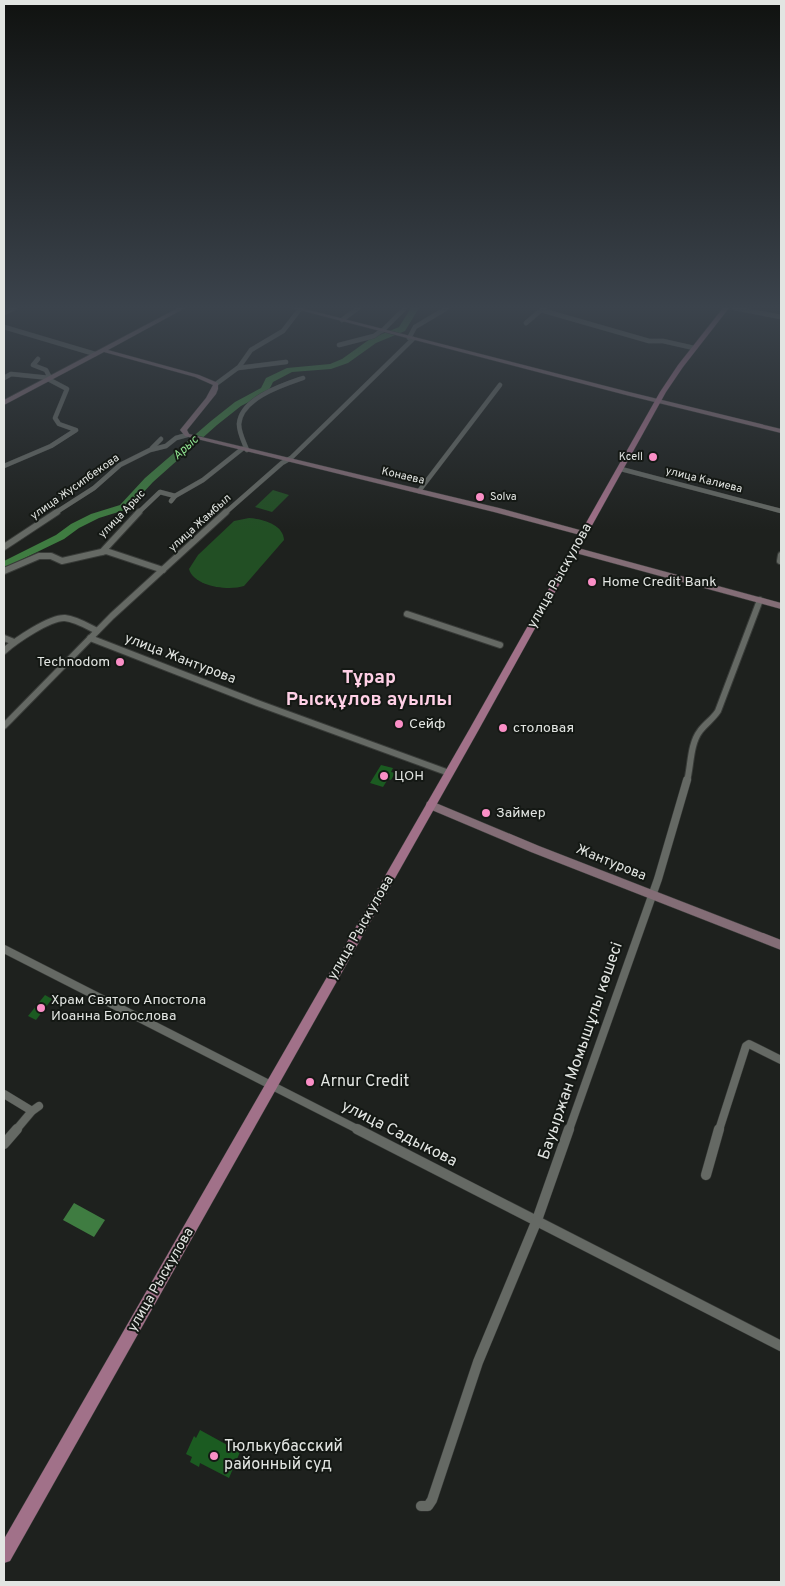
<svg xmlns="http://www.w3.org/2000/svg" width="785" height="1586" font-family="Overpass,sans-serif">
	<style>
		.green { fill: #224f24 }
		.water { fill: #3f7c41 }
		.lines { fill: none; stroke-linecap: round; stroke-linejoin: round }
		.river { fill: #3f7c41; fill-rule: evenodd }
		.building { fill: #1b5b21 }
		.street-far3-casing { stroke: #383b38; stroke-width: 5 }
		.street-far2-casing { stroke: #383b38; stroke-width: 8 }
		.street-far1-casing { stroke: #383b38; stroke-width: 9 }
		.street-casing { stroke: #383b38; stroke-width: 11 }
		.secondary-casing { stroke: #383b38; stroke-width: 1 }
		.primary-casing { stroke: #383b38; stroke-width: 1 }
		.street-far3 { stroke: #656964; stroke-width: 4.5 }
		.street-far2 { stroke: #656964; stroke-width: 6 }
		.street-far1 { stroke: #656964; stroke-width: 8 }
		.street { stroke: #656964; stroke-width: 10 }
		.secondary { fill: #836d76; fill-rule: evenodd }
		.primary { fill: #a17189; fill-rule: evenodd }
		.poi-dot { fill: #fa8fc6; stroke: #141814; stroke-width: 2 }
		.labels { text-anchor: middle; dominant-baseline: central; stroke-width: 4; stroke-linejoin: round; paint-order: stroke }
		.far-poi-label { font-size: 11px; fill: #e2e5e2; stroke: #141814; text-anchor: end }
		.far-street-label { font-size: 11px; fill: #e2e5e2; stroke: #141814 }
		.far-water-label { font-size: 12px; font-style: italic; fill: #92e793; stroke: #141814 }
		.street-label { font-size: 14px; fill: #e2e5e2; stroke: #141814 }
		.poi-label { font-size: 14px; fill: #e2e5e2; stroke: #141814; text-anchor: start }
		.near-street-label { font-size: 16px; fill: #e2e5e2; stroke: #141814 }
		.near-poi-label { font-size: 16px; fill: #e2e5e2; stroke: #141814; text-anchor: start }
		.district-label { font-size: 19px; font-weight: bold; fill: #ffd0e6; stroke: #141814 }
	</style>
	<rect width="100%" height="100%" fill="#1e211e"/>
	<!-- green -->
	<g class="green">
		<path d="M273 490 289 495 272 512 255 507Z"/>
		<path d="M249 518C262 519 283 524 284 540L244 586C229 591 194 587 189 569L198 555 234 521Z"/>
	</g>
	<!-- water -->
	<path class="water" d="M74 1203 105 1220 94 1237 63 1220Z"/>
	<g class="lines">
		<!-- river -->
		<path class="river" d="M411 308H419L405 331 376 343 348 363 331 369 292 372 273 382 268 392 241 406 217 425 153 482 128 509 99 518 79 528 64 539 4 568V561L56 535 71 524 91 514 120 505 145 478 211 421 235 402 261 388 266 378 287 368 330 364 342 359 370 339 399 327Z"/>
	</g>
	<!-- building -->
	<g class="building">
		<path d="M381 765 393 768 391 772 395 773 391 780 388 779 383 787 370 783Z"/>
		<path d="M45 995 52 999 36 1020 28 1016Z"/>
		<path d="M200 1430 240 1452 229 1478 200 1463 199 1467 190 1462 192 1457 186 1454 194 1436 196 1438Z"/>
	</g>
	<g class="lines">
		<defs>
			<g id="street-far3">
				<path d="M545 308 541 310 649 341H663L694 348"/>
				<path d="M734 308 781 317"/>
				<path d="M4 313 15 308"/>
				<path d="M342 320 358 308"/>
				<path d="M526 323 541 310"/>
				<path d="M4 327 95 354"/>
				<path d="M382 331 405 308"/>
				<path d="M409 338 415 327 447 308"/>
				<path d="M339 345 374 336 381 331"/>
				<path d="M238 368 286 362"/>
				<path d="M4 378 11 374 50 378 46 370 33 365 38 359"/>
				<path d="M216 384 239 367 251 350 283 331 300 309"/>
				<path d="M152 448 161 439"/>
				<path d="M247 450C244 442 239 433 239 424 241 398 283 385 303 378"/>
				<path d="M4 466 51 446 76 430 59 424 55 418 67 389 48 379"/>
				<path d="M621 469 781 511"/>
				<path d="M419 491 500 385"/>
				<path d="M171 501 175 496 203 480 242 449"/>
				<path d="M55 513 94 488 120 465 150 450 166 446 176 438 187 435"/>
				<path d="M138 513 160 492 175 496"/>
				<path d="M225 513 282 463 291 458 413 339"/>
			</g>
			<g id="street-far2">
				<path d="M4 547 57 512"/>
				<path d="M102 552 139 512"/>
				<path d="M780 561 781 555"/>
				<path d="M4 571 39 556H51L62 561 106 551 163 570"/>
				<path d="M407 614 500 645"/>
				<path d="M4 638 14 642"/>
				<path d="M90 638 260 704 449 773"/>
				<path d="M4 651C15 641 50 617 65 618 76 619 87 626 97 631"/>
				<path d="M4 726 112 616 226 512"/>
				<path d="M687 781C691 766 690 744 700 731 705 724 713 719 718 711L760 600"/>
			</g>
			<g id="street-far1">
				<path d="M4 949 359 1130"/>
				<path d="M4 1094 32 1111"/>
				<path d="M16 1130 32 1111 39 1106"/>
				<path d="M569 1130 658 879 687 780"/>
				<path d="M719 1130 746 1046 749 1044 781 1060"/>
			</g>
			<g id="street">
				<path d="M357 1129 781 1346"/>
				<path d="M4 1144 17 1129"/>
				<path d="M706 1175 719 1129"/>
				<path d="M421 1506H428L432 1500 478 1362 537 1220 569 1129"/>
			</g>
			<g id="secondary">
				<path d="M178 308H185L108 350 199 375 218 383V389L216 394 187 430 189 434 499 508 587 532 588 534 584 536 494 512 185 436 180 430 206 398 213 385 195 377 104 352 4 405V400Z"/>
				<path d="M292 308H301L629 392 781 429V433L626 395Z"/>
				<path d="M572 548H578L781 603V609L572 552Z"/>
				<path d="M431 801 539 846 781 940V950L531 852 427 808 426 805 427 802Z"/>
			</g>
			<path id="primary" d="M723 308H729L683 367 666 392 478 731 10 1561 4 1563V1539L469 730 660 392 678 365Z"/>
		</defs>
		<!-- street-far3 casing -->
		<use href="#street-far3" class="street-far3-casing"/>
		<!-- street-far2 casing -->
		<use href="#street-far2" class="street-far2-casing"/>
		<!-- street-far1 casing -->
		<use href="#street-far1" class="street-far1-casing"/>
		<!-- street casing -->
		<use href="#street" class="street-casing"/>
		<!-- secondary casing -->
		<use href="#secondary" class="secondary-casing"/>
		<!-- primary casing -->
		<use href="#primary" class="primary-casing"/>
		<!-- street-far3 -->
		<use href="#street-far3" class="street-far3"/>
		<!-- street-far2 -->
		<use href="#street-far2" class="street-far2"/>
		<!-- street-far1 -->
		<use href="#street-far1" class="street-far1"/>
		<!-- street -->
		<use href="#street" class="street"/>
		<!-- secondary -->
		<use href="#secondary" class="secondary"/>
		<!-- primary -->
		<use href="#primary" class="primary"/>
	</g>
	<!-- sky -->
	<linearGradient id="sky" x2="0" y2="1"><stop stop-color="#101210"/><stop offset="0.58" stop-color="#3b434c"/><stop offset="1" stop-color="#3b434c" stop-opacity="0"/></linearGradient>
	<rect width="785" height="530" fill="url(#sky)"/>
	<!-- markers -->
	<g class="poi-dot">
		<circle cx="653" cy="457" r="5"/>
		<circle cx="480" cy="497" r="5"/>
		<circle cx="592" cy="582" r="5"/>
		<circle cx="120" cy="662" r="5"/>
		<circle cx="399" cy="724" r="5"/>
		<circle cx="503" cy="728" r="5"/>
		<circle cx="384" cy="776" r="5"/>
		<circle cx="486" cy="813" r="5"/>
		<circle cx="41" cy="1008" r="5"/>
		<circle cx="310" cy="1082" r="5"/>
		<circle cx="214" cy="1456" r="5"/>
	</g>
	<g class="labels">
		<!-- far-poi labels -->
		<g class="far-poi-label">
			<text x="643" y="457">Kcell</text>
			<text x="490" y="497" text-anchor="start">Solva</text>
		</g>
		<!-- far-street labels -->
		<g class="far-street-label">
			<text transform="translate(403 476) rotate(13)">Конаева</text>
			<text transform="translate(704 480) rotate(14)">улица Калиева</text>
			<text transform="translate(75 487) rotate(-35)">улица Жусипбекова</text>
			<text transform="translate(122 514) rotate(-46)">улица Арыс</text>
			<text transform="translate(200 523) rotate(-42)">улица Жамбыл</text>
		</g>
		<!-- far-water labels -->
		<g class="far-water-label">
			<text transform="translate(186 448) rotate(-42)">Арыс</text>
		</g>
		<!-- street labels -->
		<g class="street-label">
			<text transform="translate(560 576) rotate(-61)">улица Рыскулова</text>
			<text transform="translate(180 659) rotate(21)">улица Жантурова</text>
			<text transform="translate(611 863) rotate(22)">Жантурова</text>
			<text transform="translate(361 928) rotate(-60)">улица Рыскулова</text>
			<text transform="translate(161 1280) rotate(-60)">улица Рыскулова</text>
		</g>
		<!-- poi labels -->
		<g class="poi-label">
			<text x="602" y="582">Home Credit Bank</text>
			<text x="110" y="662" text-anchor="end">Technodom</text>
			<text x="409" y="724">Сейф</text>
			<text x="513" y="728">столовая</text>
			<text x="394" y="776">ЦОН</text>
			<text x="496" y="813">Займер</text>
			<text x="51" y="1000">Храм Святого Апостола<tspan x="51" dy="16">Иоанна Болослова</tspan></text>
		</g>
		<!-- near-street labels -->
		<g class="near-street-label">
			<text transform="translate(581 1051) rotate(-71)">Бауыржан Момышұлы көшесі</text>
			<text transform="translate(399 1134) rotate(27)">улица Садыкова</text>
		</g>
		<!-- near-poi labels -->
		<g class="near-poi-label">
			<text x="320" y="1082">Arnur Credit</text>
			<text x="224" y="1447">Тюлькубасский<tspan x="224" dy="18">районный суд</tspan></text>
		</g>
		<!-- district labels -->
		<g class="district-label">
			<text x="369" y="678">Тұрар<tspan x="369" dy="22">Рысқұлов ауылы</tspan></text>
		</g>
	</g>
	<!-- border -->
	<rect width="785" height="1586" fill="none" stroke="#e2e5e2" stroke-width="10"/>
</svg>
